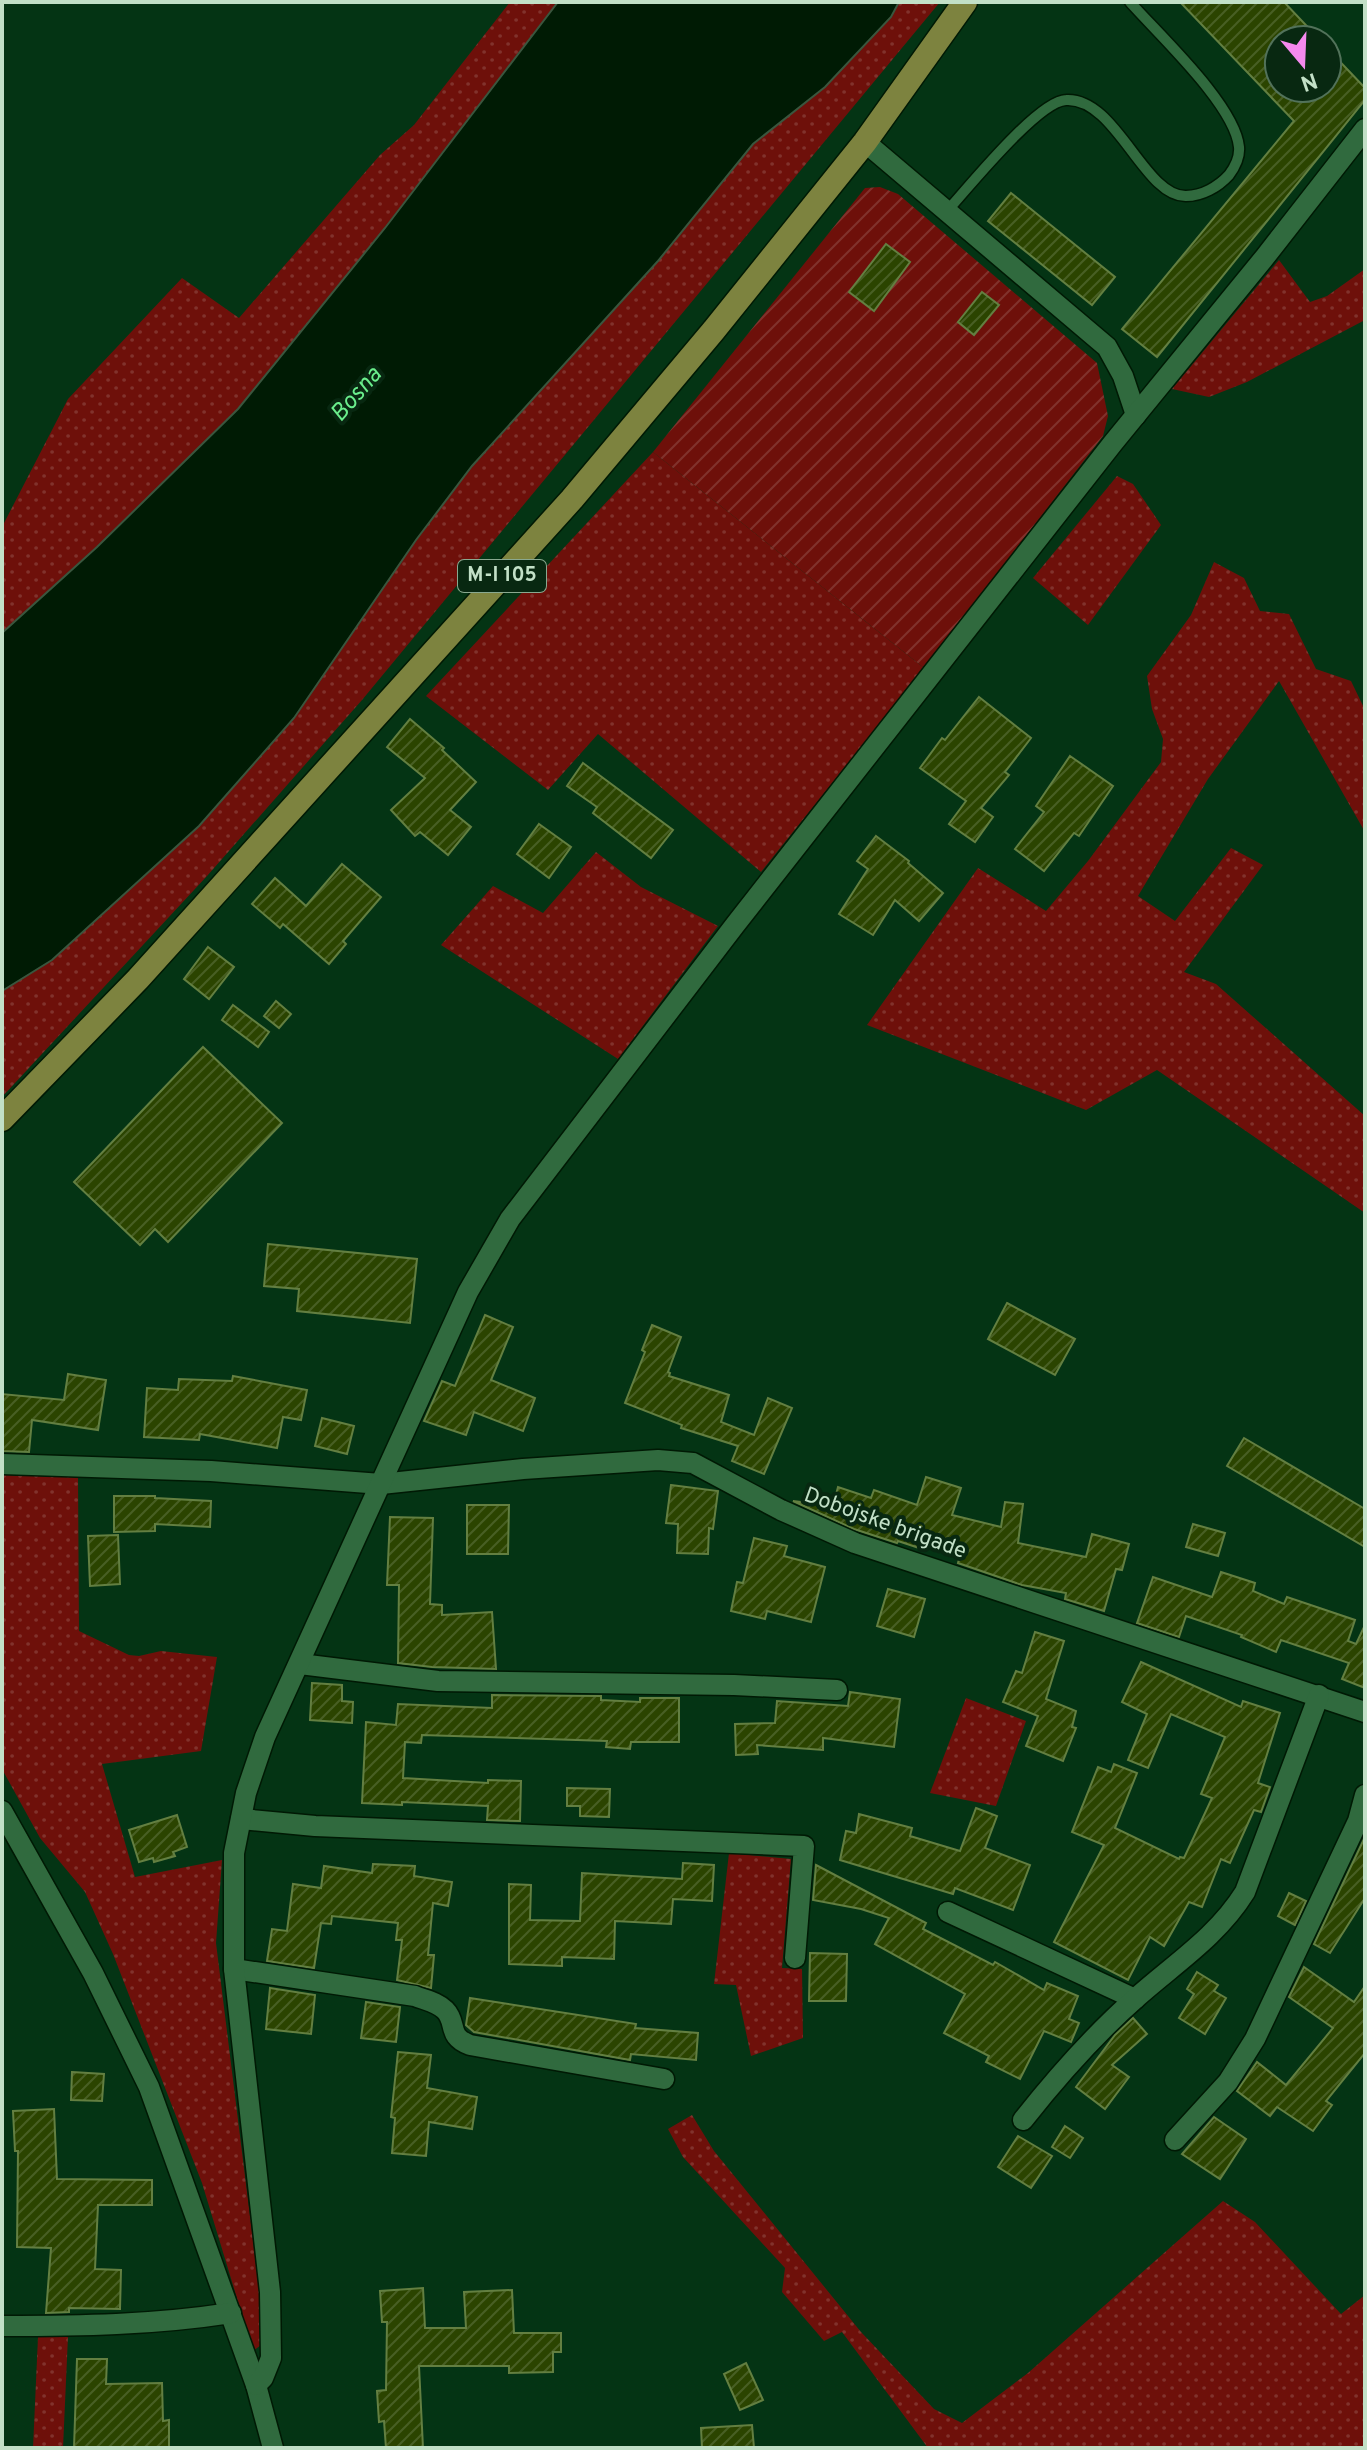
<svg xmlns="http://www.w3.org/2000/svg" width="1367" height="2450" font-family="Overpass,sans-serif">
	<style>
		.grass { fill: url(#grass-dots) }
		.garden { fill: url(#garden-furrows) }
		.water { fill: #001b04; stroke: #3a563e; stroke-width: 2 }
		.building { fill: url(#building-hatch); stroke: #637f41; stroke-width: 2 }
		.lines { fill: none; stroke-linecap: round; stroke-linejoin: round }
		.lane-casing { stroke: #001904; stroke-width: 13 }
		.street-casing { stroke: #001904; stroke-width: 23 }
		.primary-casing { stroke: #001904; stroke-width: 27 }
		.lane { stroke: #306a3e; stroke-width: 10 }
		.street { stroke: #306a3e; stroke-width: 20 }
		.primary { stroke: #7d833f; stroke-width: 24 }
		.labels { text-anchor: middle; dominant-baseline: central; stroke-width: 8; stroke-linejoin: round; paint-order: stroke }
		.shield { fill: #082811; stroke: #8aa990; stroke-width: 2 }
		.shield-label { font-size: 20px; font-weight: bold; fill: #c2e0c7 }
		.street-label { font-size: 22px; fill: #c2e0c7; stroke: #082811 }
		.water-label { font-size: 24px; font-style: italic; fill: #6aee8c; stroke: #082811 }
	</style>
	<defs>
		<pattern id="grass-dots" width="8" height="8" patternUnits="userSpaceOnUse" patternTransform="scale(2)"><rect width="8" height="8" fill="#6e100a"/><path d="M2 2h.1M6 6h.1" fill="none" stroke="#81322c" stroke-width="1.8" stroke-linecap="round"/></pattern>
		<pattern id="garden-furrows" width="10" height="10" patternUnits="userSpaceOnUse" patternTransform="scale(2)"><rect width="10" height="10" fill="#6e100a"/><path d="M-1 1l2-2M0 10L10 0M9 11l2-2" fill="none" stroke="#81322c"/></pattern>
		<pattern id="building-hatch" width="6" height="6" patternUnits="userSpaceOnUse" patternTransform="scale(2)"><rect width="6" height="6" fill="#2b4400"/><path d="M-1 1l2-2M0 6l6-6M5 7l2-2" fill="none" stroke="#485f24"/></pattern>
	</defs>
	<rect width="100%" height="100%" fill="#043414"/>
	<!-- grass -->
	<g class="grass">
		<path d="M510 2H558L385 228 238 409 97 547 2 633V527L68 399 182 278 239 318 380 155 414 125Z"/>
		<path d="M899 2H940L362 700 207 876 2 1097V991L52 960 199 826 294 718 416 540 472 466 658 261 753 144 825 87 891 17Z"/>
		<path d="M1279 260 1310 302 1327 296 1365 269V320L1247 382 1209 397 1172 389Z"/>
		<path d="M653 452 924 668 761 872 598 734 548 790 426 696Z"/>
		<path d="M1117 476 1133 484 1161 525 1088 625 1033 578Z"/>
		<path d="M1214 562 1244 578 1260 611 1289 614 1316 669 1351 681 1365 710V832L1279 681 1208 779 1138 896 1175 921 1231 848 1263 865 1184 972 1216 984 1365 1116V1213L1157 1070 1086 1110 867 1025 978 868 1046 911 1088 861 1161 762 1163 739 1152 709 1147 676 1191 615Z"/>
		<path d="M596 852 641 887 718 926 618 1059 441 945 493 886 543 913Z"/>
		<path d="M2 1474 78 1477 79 1631 129 1655 139 1656 161 1651 217 1657 201 1751 102 1764 135 1877 222 1860 216 1943 263 2321 261 2345 253 2351 202 2183 113 1954 85 1892 40 1838 2 1769Z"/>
		<path d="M966 1698 1026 1721 996 1806 930 1793Z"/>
		<path d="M729 1853 791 1859 782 1968 802 1969 803 2038 751 2056 736 1985 714 1984Z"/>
		<path d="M692 2115 714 2151 861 2332 934 2409 962 2423 1028 2373 1223 2201 1255 2222 1341 2314 1365 2295V2446L928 2448 842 2332 824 2341 782 2292 785 2268 683 2157 668 2129Z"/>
		<path d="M68 2336 63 2448H33L38 2337Z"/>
	</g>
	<!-- garden -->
	<path class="garden" d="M880 187 898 194 1097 363 1108 416 1103 436 924 668 653 452 865 188Z"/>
	<!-- water -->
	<path class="water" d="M558 2H899L891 17 825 87 753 144 658 261 472 466 416 540 294 718 199 826 52 960 2 991V633L97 547 238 409 385 228Z"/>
	<!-- building -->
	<g class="building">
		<path d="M1180 2H1284L1320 40H1279V88H1327V48L1365 88V100L1157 357 1122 329 1294 121Z"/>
		<path d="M1011 193 1115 277 1092 305 988 221Z"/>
		<path d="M886 244 910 262 874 311 849 292Z"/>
		<path d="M982 292 999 305 974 335 958 322Z"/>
		<path d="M979 697 1031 738 1005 772 1009 775 981 808 993 817 975 842 949 824 966 801 920 768 942 738 945 740Z"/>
		<path d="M410 719 444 748 442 750 476 782 450 810 471 827 448 855 420 832 415 836 391 810 425 778 387 747Z"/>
		<path d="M1070 756 1113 786 1079 836 1074 833 1044 871 1015 849 1044 812 1036 806Z"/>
		<path d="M583 763 673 830 651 858 593 813 597 807 567 786Z"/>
		<path d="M539 824 571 847 549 878 517 854Z"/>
		<path d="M876 836 909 861 908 863 943 893 919 921 895 900 873 935 839 914 868 869 857 861Z"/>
		<path d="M342 864 381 897 343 941 346 944 329 964 283 924 280 928 252 904 275 878 306 906Z"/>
		<path d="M208 947 234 967 209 999 184 979Z"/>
		<path d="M276 1001 291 1014 279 1028 264 1016Z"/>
		<path d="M233 1005 269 1032 258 1047 222 1020Z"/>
		<path d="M203 1047 282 1123 168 1242 155 1229 140 1245 74 1182Z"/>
		<path d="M268 1244 417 1259 410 1323 297 1311 299 1289 264 1286Z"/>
		<path d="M1007 1303 1075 1339 1055 1375 988 1339Z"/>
		<path d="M485 1315 513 1327 491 1380 535 1398 523 1431 474 1412 466 1435 424 1421 442 1381 455 1386Z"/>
		<path d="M652 1325 681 1337 668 1372 670 1373 669 1376 729 1395 721 1422 754 1435 768 1398 792 1408 764 1474 732 1461 738 1446 681 1428 682 1425 625 1403 645 1352 642 1350Z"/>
		<path d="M68 1374 106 1380 98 1430 32 1420 29 1452 2 1451V1394L64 1400Z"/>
		<path d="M233 1376 307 1390 301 1420 283 1417 277 1448 200 1434 199 1440 144 1437 147 1388 178 1390 179 1379 232 1381Z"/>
		<path d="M322 1418 354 1426 347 1454 315 1446Z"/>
		<path d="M1244 1438 1365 1509V1547L1227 1466Z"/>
		<path d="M926 1477 961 1488 952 1515 1001 1527 1005 1502 1023 1504 1018 1543 1086 1557 1092 1534 1129 1544 1122 1570 1116 1569 1104 1611 1065 1599 1066 1593 1022 1585 958 1563 961 1551 929 1540 925 1550 898 1541 897 1543 854 1529 793 1501 833 1506 838 1487 871 1498 874 1490 917 1505Z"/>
		<path d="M671 1485 718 1491 713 1529 709 1528 708 1554 677 1553 678 1524 666 1523Z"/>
		<path d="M114 1496H155V1498L211 1501 210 1527 155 1524V1531L114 1532Z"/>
		<path d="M467 1505H509L508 1554H467Z"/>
		<path d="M390 1517 433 1518 430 1604 442 1605V1615L492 1612 496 1669 432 1667 398 1663 399 1585H387Z"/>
		<path d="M1193 1524 1225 1533 1218 1556 1186 1547Z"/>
		<path d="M118 1535 120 1584 90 1586 88 1536Z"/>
		<path d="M754 1538 787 1546 784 1556 825 1567 811 1622 767 1611 765 1619 731 1611 737 1582 743 1583Z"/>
		<path d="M1221 1572 1255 1583 1253 1591 1284 1604 1287 1597 1355 1620 1348 1641 1356 1644 1365 1625V1688L1342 1679 1349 1663 1281 1640 1276 1652 1241 1637 1242 1635 1186 1616 1179 1637 1137 1623 1153 1577 1212 1597Z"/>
		<path d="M888 1589 925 1599 914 1637 877 1626Z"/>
		<path d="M1035 1632 1064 1641 1046 1699 1076 1711 1072 1727 1076 1728 1063 1761 1026 1746 1038 1716 1003 1702 1016 1671 1022 1673Z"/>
		<path d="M1141 1662 1241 1707 1243 1701 1280 1713 1258 1783 1270 1787 1261 1812 1254 1810 1230 1863 1221 1859 1202 1907 1189 1902 1164 1946 1150 1937 1128 1980 1054 1942 1104 1845 1072 1832 1098 1767 1111 1772 1114 1764 1137 1773 1115 1828 1179 1859 1180 1857 1184 1858 1212 1798 1201 1794 1225 1737 1171 1714 1148 1768 1128 1760 1147 1714 1122 1702Z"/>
		<path d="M312 1683 342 1685V1701L353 1702 352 1723 310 1720Z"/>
		<path d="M850 1692 900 1699 894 1747 823 1738V1750L757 1745 758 1754 736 1755 735 1724 775 1723 777 1701 848 1706Z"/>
		<path d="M492 1695 601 1696V1700L640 1702V1698H679V1742H631L630 1749 606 1747 607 1741 422 1735 421 1743 405 1742 403 1778 488 1783V1780L521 1781 520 1821 487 1820 488 1806 402 1802V1805L362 1803 366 1722 396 1725 398 1704 492 1708Z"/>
		<path d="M567 1788 610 1789 609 1817 580 1816V1806H567Z"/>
		<path d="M976 1808 997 1816 985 1848 1030 1865 1013 1910 955 1888 953 1894 840 1860 846 1831 856 1833 859 1814 912 1828 910 1836 960 1851Z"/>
		<path d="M177 1815 187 1847 173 1852 175 1856 154 1862 153 1858 139 1862 129 1830Z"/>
		<path d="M1365 1837V1898L1330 1953 1314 1944Z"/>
		<path d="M683 1863 714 1865 712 1901 673 1899 671 1924 615 1921 614 1959 562 1957V1966L509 1964V1884L531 1885 530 1920 580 1921 582 1873 682 1879Z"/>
		<path d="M373 1864 415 1866 414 1876 452 1882 448 1906 433 1903 428 1955H434L431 1988 397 1980 402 1940H396L398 1923 332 1916 331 1924 321 1923 314 1968 267 1961 272 1929 287 1931 293 1884 321 1888 324 1866 372 1873Z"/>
		<path d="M816 1865 926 1923 923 1929 993 1965 995 1962 1044 1990 1047 1983 1078 1996 1069 2019 1079 2023 1071 2042 1044 2031 1020 2079 986 2062 989 2056 944 2033 965 1994 875 1944 889 1918 861 1909 813 1900Z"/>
		<path d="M1289 1893 1306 1901 1295 1925 1278 1916Z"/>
		<path d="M810 1953 847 1954 846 2001H809Z"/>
		<path d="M1304 1967 1354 2002 1365 1986V2053L1326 2101 1332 2105 1313 2131 1277 2107 1270 2116 1237 2091 1257 2062 1286 2085 1333 2028 1289 1997Z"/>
		<path d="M1197 1972 1218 1985 1214 1991 1226 1998 1205 2034 1179 2018 1194 1994 1187 1989Z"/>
		<path d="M270 1988 315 1995 311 2034 266 2029Z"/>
		<path d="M470 1998 636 2024 635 2028 698 2033 696 2060 631 2054 630 2060 474 2032 466 2025Z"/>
		<path d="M366 2002 400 2007 396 2042 361 2038Z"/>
		<path d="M1133 2018 1147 2034 1112 2065 1129 2077 1105 2109 1076 2087 1115 2035Z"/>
		<path d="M398 2052 431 2055 427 2088 477 2097 472 2129 429 2122 426 2156 392 2153 395 2118 391 2117Z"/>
		<path d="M72 2072 104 2074 102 2101 71 2100Z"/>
		<path d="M54 2109 57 2179 152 2180V2205H98L95 2269 121 2270 120 2309 69 2308V2312L46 2313 51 2248 17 2247 18 2151H15L13 2111Z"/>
		<path d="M1214 2117 1246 2139 1220 2179 1182 2154Z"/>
		<path d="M1065 2126 1083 2138 1070 2158 1052 2147Z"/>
		<path d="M1018 2136 1052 2156 1031 2188 998 2167Z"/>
		<path d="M423 2288 425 2328H466L464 2292 512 2290 514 2333H561V2352H553V2372L509 2373V2366H419L423 2448H386L384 2421 379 2422 377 2391 386 2390 387 2322H382L380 2291Z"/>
		<path d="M77 2359H107L106 2384 162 2383 163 2421 169 2420V2448H74Z"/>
		<path d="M746 2363 763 2400 740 2410 724 2374Z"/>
		<path d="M752 2425 754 2448H702L701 2428Z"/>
	</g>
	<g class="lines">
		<defs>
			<path id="lane" d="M947 211C968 188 1038 101 1066 100 1116 97 1144 197 1186 196 1202 196 1218 187 1229 175 1235 167 1240 158 1239 147 1235 105 1159 35 1130 2"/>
			<g id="street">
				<path d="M865 142 1107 347 1123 376 1136 415"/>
				<path d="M2 1464 211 1471 381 1484 523 1469 658 1460 693 1463 781 1510 855 1543 1365 1712"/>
				<path d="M300 1664 438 1681 734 1685 837 1690"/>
				<path d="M2 1811 93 1973 149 2087 256 2385 273 2448"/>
				<path d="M241 1819 315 1826 804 1846 795 1958"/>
				<path d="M948 1912 1135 1999"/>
				<path d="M234 1969 415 1996C425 2000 437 2002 445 2010 458 2023 446 2036 470 2045L664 2079"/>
				<path d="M1023 2120C1057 2077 1094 2035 1136 1998 1174 1964 1217 1937 1245 1892L1319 1695"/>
				<path d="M1175 2140 1228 2082 1255 2039 1358 1821 1365 1795"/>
				<path d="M2 2326C79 2326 154 2325 231 2313"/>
				<path d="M256 2385 263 2378 271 2358 270 2292 234 1969V1853L246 1793 265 1737 468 1292 510 1219 735 925 1113 443 1265 257 1365 129"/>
			</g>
			<path id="primary" d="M2 1119 138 979 572 499 714 330 865 142 965 2"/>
		</defs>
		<!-- lane casing -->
		<use href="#lane" class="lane-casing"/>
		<!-- street casing -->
		<use href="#street" class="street-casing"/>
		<!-- primary casing -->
		<use href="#primary" class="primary-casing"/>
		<!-- lane -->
		<use href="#lane" class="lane"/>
		<!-- street -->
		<use href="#street" class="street"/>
		<!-- primary -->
		<use href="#primary" class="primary"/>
	</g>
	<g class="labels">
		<!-- shield labels -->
		<rect class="shield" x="458" y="560" width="88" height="32" rx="6"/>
		<g class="shield-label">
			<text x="502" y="576">M-I 105</text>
		</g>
		<!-- street labels -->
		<g class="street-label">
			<text transform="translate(885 1524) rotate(20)">Dobojske brigade</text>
		</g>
		<!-- water labels -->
		<g class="water-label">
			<text transform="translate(357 395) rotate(-49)">Bosna</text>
		</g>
	</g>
	<!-- border -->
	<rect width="1367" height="2450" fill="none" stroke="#c2e0c7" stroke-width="8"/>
	<!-- north arrow -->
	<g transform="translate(1303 64) rotate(161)"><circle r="38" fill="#082811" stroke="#52725a" stroke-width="2"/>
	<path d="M0-6L14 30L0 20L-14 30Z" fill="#f589ee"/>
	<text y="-12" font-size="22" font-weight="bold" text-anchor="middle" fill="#c2e0c7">N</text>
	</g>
</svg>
